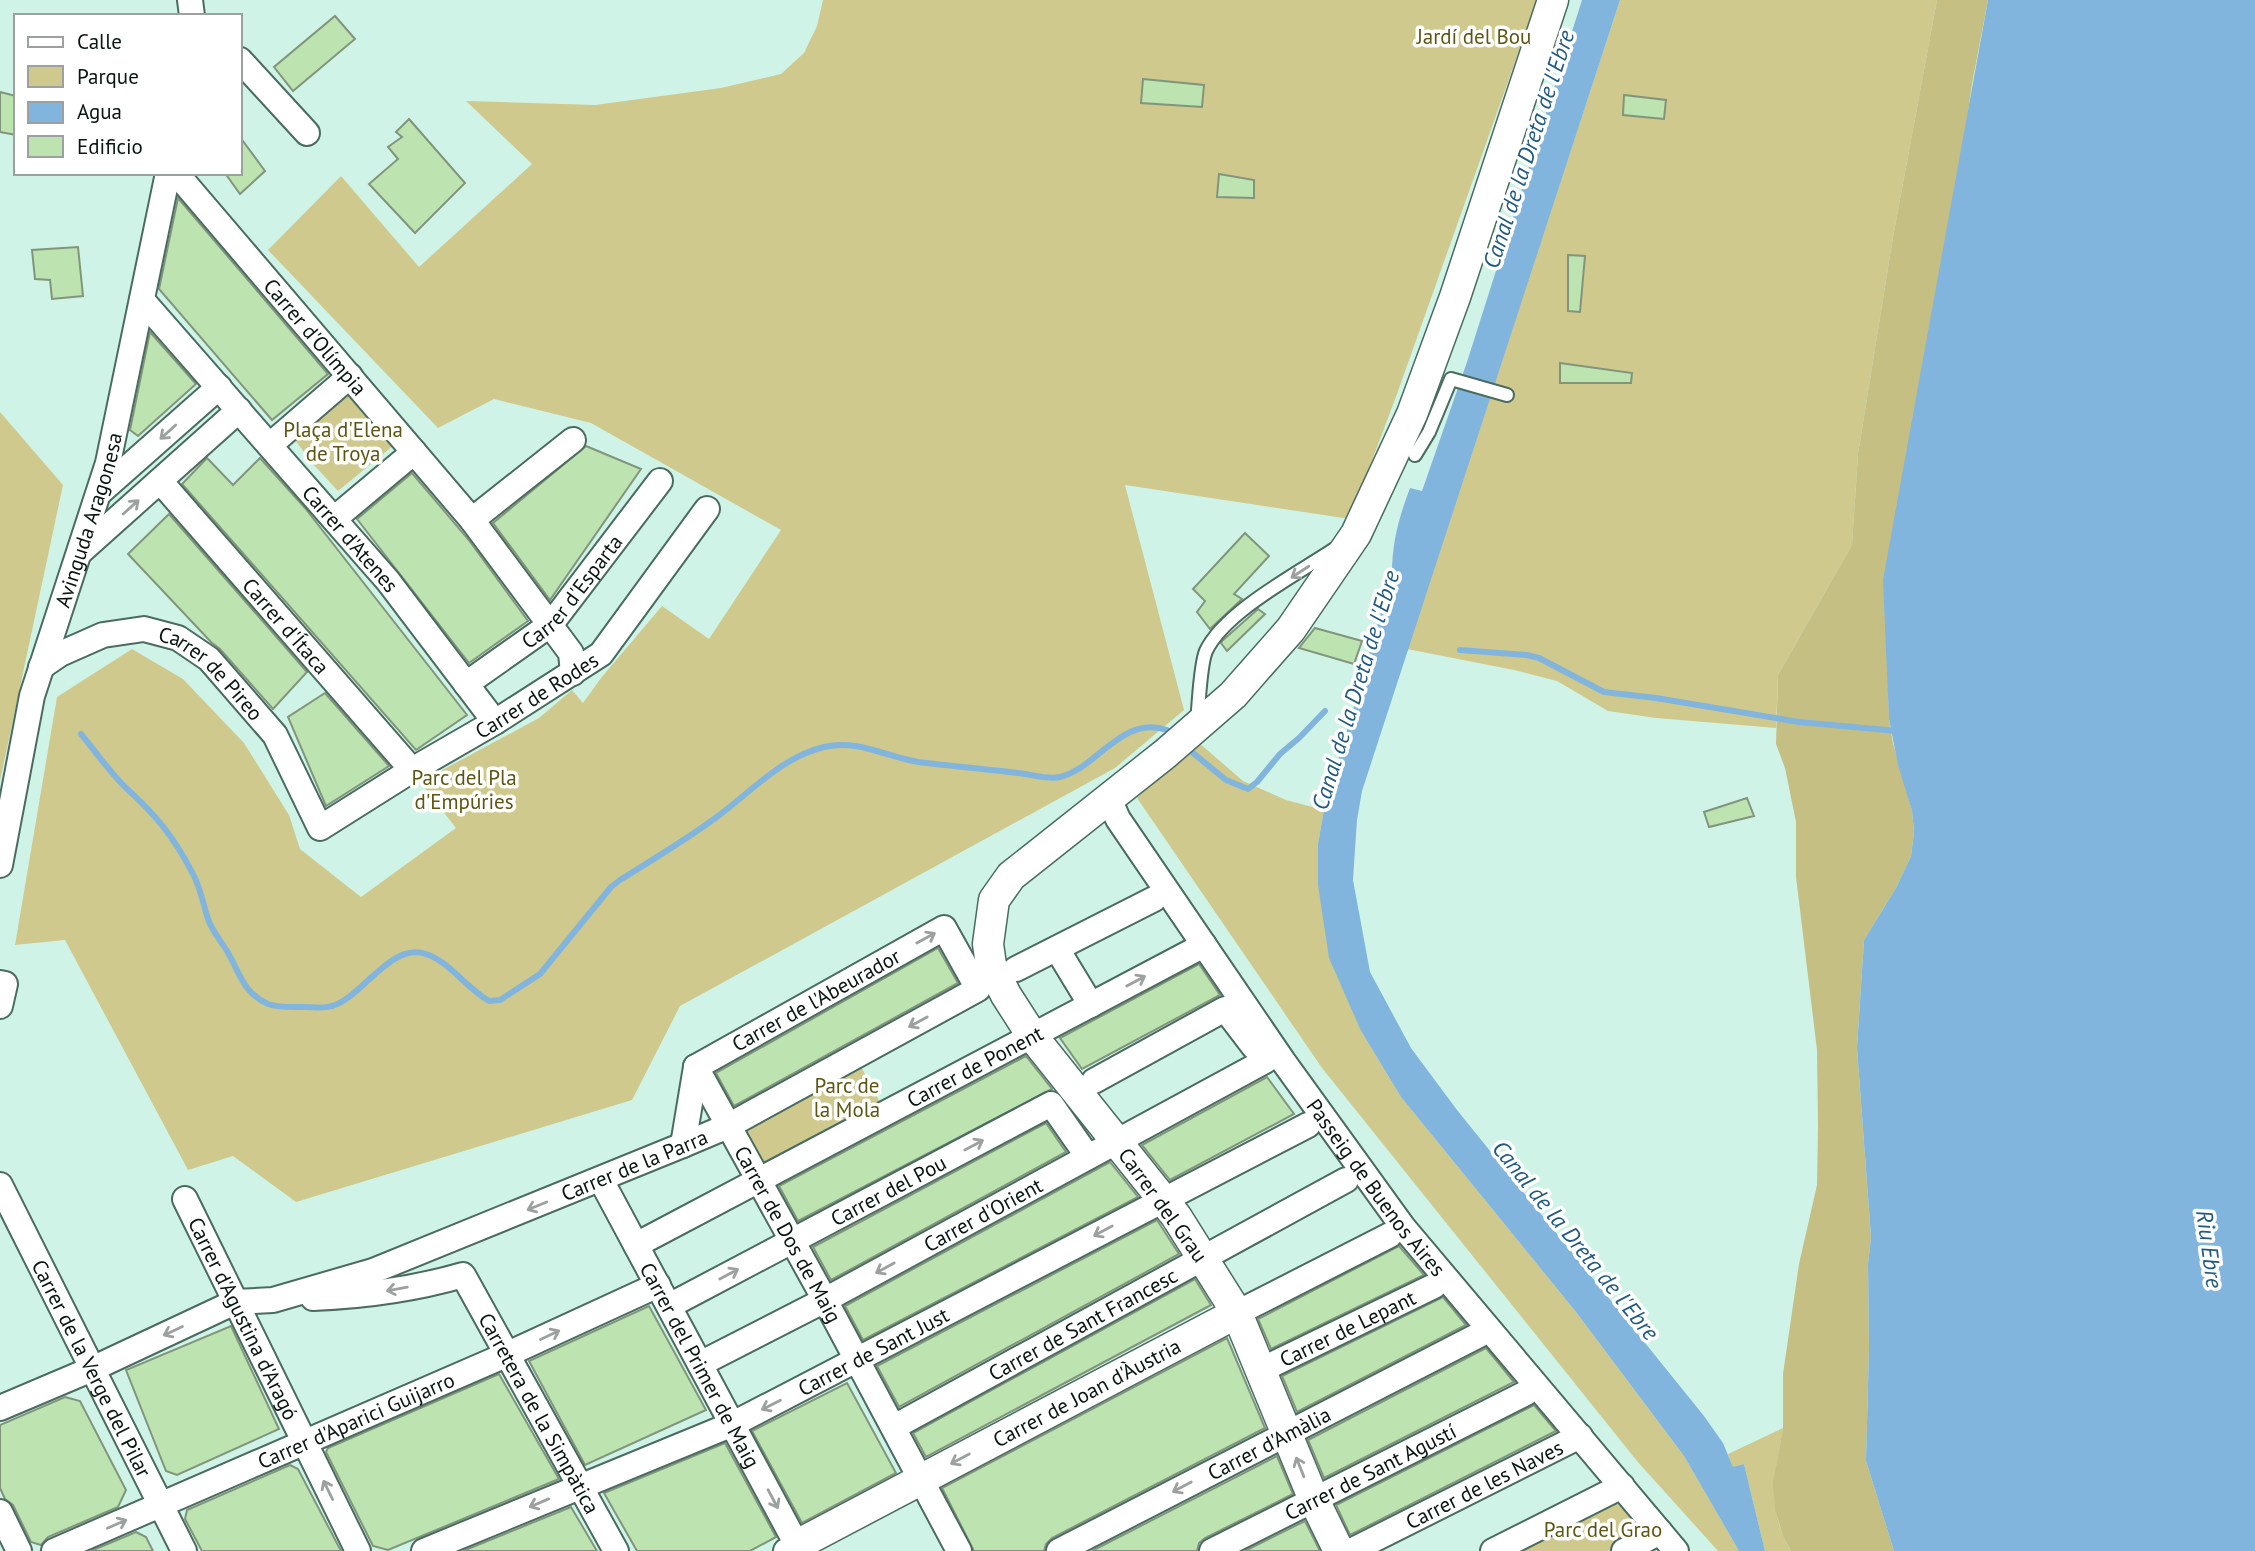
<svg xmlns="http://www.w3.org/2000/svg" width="2255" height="1551" font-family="'PT Sans',sans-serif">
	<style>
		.green { fill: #cfc98e }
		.forest { fill: #c5bf83 }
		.water { fill: #82b5dd }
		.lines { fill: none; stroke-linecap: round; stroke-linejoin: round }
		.stream { stroke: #82b5dd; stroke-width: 6 }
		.building { fill: #bde3b0; stroke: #82957c; stroke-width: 2 }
		.service-casing { stroke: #4a6b60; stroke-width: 16 }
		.minor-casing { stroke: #4a6b60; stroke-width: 28 }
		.tertiary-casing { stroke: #4a6b60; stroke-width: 33 }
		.service { stroke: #fff; stroke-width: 12 }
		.minor { stroke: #fff; stroke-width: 24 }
		.tertiary { stroke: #fff; stroke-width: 30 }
		.oneway { stroke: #9ca1a0 }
		.labels { text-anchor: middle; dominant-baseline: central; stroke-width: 7; stroke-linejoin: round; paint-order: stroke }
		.park-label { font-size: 21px; fill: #5e5610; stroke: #fff }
		.street-label { font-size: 21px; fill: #081511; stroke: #fff }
		.water-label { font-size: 23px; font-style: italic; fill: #215a81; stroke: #fff }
	</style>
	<rect width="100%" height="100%" fill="#cff4e7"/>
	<!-- green -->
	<g class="green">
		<path d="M823 0H1537L1397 394 1350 519 1125 485 1184 710 1115 768 680 1006 632 1100 296 1202 233 1156 188 1170 65 940 15 945 57 697 132 649 183 679 244 743 289 815 300 849 361 897 456 828 420 782 539 718 572 690 583 703 601 678 662 606 709 639 781 530 591 423 494 399 438 428 268 250 341 176 419 267 532 164 466 101 595 105 721 88 781 74 804 53 817 26Z"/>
		<path d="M1620 0H1937L1893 237 1858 454 1852 545 1778 675 1776 728 1656 718 1608 711 1557 681 1514 670 1407 649Z"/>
		<path d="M348 390 394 445 338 491 312 463 293 437Z"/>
		<path d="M0 412 63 485 0 781Z"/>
		<path d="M1198 742 1243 781 1286 800 1324 810 1318 844 1361 1031 1401 1097 1576 1312 1684 1456 1739 1551H1718L1637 1461 1322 1068 1137 798Z"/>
		<path d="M858 1061 883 1108 760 1172 734 1128Z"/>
		<path d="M1783 1428C1775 1477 1765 1505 1791 1551H1765L1744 1464 1733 1468 1728 1454Z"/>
		<path d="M1619 1495 1647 1530 1608 1551H1509Z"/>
	</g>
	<!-- forest -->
	<path class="forest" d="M1937 0H1988L1972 84 1888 675 1889 719 1893 743 1912 811 1914 832 1911 856 1896 888 1864 940 1857 1048 1871 1237 1868 1264 1869 1347 1866 1461 1894 1551H1791L1783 1536 1775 1510 1773 1483 1783 1428V1374L1799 1264 1817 1185 1818 1127 1817 1050 1796 877V822L1785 768 1776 744 1778 675 1852 545 1858 454 1893 237Z"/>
	<!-- water -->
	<g class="water">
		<path d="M1582 0H1620L1362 791 1357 820 1353 880 1370 972 1411 1048 1457 1110 1704 1416 1723 1443 1733 1467 1744 1464 1765 1551H1739L1684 1456 1576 1312 1401 1097 1361 1031 1329 958 1318 885V844L1324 810 1392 574C1392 542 1399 517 1410 488L1422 491 1467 362Z"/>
		<path d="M1988 0H2255V1551H1894L1866 1461 1869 1347 1868 1264 1871 1237 1857 1048 1864 940 1896 888 1911 856 1914 832 1912 811 1898 765 1889 719 1883 580Z"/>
	</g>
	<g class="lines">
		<!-- stream -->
		<g class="stream">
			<path d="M1460 650 1527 655 1539 658 1604 692 1656 698 1799 722 1897 731"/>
			<path d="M81 734C95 751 109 771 125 787 156 815 174 837 193 874 201 889 203 904 208 919 212 931 221 941 227 951 240 973 243 993 268 1004 279 1008 294 1007 305 1007 314 1007 323 1009 332 1006 363 997 390 942 426 954 450 962 466 988 489 1001L500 1000 540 974 611 887 620 880C652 860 684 841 714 819 749 794 781 757 824 747 859 739 886 757 918 762 951 766 985 769 1018 773 1030 774 1048 780 1060 777 1096 769 1123 714 1167 730"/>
			<path d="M1187 748 1226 780 1248 789 1257 782 1280 754 1299 738 1325 711"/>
		</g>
	</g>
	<!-- building -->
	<g class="building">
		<path d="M335 16 355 39 293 91 274 67Z"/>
		<path d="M1143 79 1204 85 1202 107 1141 103Z"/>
		<path d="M0 92 16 96V135L0 132Z"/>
		<path d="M1624 95 1666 100 1664 119 1623 115Z"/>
		<path d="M409 119 465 183 415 233 369 184 398 159 388 147 402 137 396 132Z"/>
		<path d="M240 137 265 171 240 194 225 173H240Z"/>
		<path d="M1219 174 1254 180V198L1217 197Z"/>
		<path d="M178 198 328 374 272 420 159 289Z"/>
		<path d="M78 247 83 296 52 299 50 280 35 279 32 250Z"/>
		<path d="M1568 255 1585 256 1580 312 1568 311Z"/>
		<path d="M150 332 196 384 138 436 130 430Z"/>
		<path d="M1560 363 1632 373 1631 383H1560Z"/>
		<path d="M586 446 641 469 550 600 493 523Z"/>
		<path d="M207 458 233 485 260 458 305 508 467 715 416 750 182 484Z"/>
		<path d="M412 473 468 539 528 621 469 663 357 519Z"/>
		<path d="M169 514 307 672 273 709 220 649 211 642 128 554Z"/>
		<path d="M1245 533 1269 556 1234 594 1242 599 1210 629 1197 612 1205 601 1193 589Z"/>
		<path d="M1258 609 1265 614 1227 651 1221 643 1222 641Z"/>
		<path d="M1315 628 1362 641 1354 664 1299 648Z"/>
		<path d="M325 693 389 766 326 806 288 717Z"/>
		<path d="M1747 798 1754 816 1709 827 1704 812Z"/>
		<path d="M938 948 958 983 734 1106 716 1073Z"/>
		<path d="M1199 964 1220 995 1082 1069 1060 1038Z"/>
		<path d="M1026 1056 1052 1089 798 1221 779 1186Z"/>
		<path d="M1267 1077 1294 1114 1170 1180 1142 1145Z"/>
		<path d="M1046 1123 1066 1152 831 1280 813 1247Z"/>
		<path d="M1110 1162 1138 1197 863 1340 845 1306Z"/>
		<path d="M1157 1220 1179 1254 899 1407 877 1366Z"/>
		<path d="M1399 1246 1424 1275 1271 1349 1258 1319Z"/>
		<path d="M1195 1279 1211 1305 926 1457 913 1433Z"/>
		<path d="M1443 1297 1466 1325 1297 1412 1282 1376Z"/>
		<path d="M649 1306 706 1410 585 1465 529 1361Z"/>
		<path d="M231 1326 279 1429 177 1475 166 1471 126 1370Z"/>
		<path d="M1227 1338 1265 1428 1052 1538 1046 1544 1044 1551H974L942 1488Z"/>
		<path d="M1486 1348 1514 1382 1324 1478 1308 1440Z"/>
		<path d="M499 1374 559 1479 388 1550 373 1546 326 1452 328 1448Z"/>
		<path d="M847 1383 896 1473 802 1523 752 1431Z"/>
		<path d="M65 1397 80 1401 126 1490 118 1507 48 1537 41 1545 31 1542 13 1505 5 1499 0 1488V1425Z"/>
		<path d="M1534 1405 1556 1431 1350 1535 1336 1505Z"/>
		<path d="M725 1443 776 1537 750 1551H637L604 1493Z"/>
		<path d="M1277 1456 1293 1494 1205 1538 1199 1543 1197 1551H1092Z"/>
		<path d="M290 1465 298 1469 341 1551H202L185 1519 187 1510Z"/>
		<path d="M571 1507 597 1551H463Z"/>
		<path d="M1305 1521 1320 1551H1245Z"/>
		<path d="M136 1532 146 1537 153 1551H91Z"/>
	</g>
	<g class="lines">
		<defs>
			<g id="service">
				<path d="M1415 455 1429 432 1451 379 1507 395"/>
				<path d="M1197 721C1199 704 1200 665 1206 651 1225 611 1299 573 1336 548"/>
			</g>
			<g id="minor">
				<path d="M190 0 192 16"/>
				<path d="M240 60 307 133"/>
				<path id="s1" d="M176 173 472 520 571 653 573 673"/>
				<path id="s2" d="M142 300 388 581 495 722"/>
				<path d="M270 445 350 376"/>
				<path id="s3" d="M160 481 412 770"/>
				<path d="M99 493 219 387"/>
				<path d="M334 519 414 452"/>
				<path d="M472 520 573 440"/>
				<path d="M80 552 239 410"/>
				<path id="s4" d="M41 667 60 654 103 635 144 629 178 638 209 659 275 735 320 828 412 770 495 722 601 654 707 509"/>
				<path id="s5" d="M466 684 551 624 660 481"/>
				<path id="s6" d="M1109 799 1118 819 1283 1061 1403 1227 1676 1551"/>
				<path id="s7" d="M0 865 32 696 108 463 168 173"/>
				<path d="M1057 949 1091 1005"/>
				<path d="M1016 969 1154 899"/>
				<path d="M0 983 5 984 0 1006"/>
				<path id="s8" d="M696 1067 825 1300 959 1551"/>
				<path d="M1094 1081 1225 1009 1254 1047H1266"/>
				<path d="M683 1145 696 1067"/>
				<path id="s9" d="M601 1180 797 1545 786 1551"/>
				<path id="s10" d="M0 1185 184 1551"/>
				<path id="s11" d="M185 1199 358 1551"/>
				<path id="s12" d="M636 1245 1204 945"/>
				<path id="s13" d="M313 1298C363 1296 415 1289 463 1275L616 1551"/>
				<path id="s14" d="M669 1306 1051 1104 1088 1157"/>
				<path d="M1237 1313 1390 1235"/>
				<path id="s15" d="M700 1364 825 1300 1265 1061"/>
				<path id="s16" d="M1261 1370 1434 1286"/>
				<path id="s17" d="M0 1408 92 1369 235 1302 273 1300 373 1271 683 1145 728 1126 978 989 944 928 696 1067"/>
				<path id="s18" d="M894 1427 1346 1180"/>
				<path d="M0 1512 19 1551"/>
				<path id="s19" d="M54 1551 508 1354 658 1285"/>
				<path id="s20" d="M424 1551 733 1424 1308 1125"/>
				<path id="s21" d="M1059 1551 1479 1335"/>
				<path id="s22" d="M1212 1551 1526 1393"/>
				<path id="s23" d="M1351 1551 1580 1436"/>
				<path d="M1493 1551 1622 1486"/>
				<path d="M1624 1551 1660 1532"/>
			</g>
			<g id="tertiary">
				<path id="s24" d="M800 1551 797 1545 1237 1313"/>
				<path d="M1339 1551 1314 1500 1237 1313 1176 1216 1033 1037 1006 995 991 965 988 944 994 900 1011 876 1165 754 1233 695 1291 629 1356 534 1412 414 1455 297 1553 0"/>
			</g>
		</defs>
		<!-- service casing -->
		<use href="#service" class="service-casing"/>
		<!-- minor casing -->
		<use href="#minor" class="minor-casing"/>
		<!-- tertiary casing -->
		<use href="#tertiary" class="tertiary-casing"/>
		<!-- service -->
		<use href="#service" class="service"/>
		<!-- minor -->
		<use href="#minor" class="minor"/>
		<!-- tertiary -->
		<use href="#tertiary" class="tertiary"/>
	</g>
	<!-- one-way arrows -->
	<defs><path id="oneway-shaft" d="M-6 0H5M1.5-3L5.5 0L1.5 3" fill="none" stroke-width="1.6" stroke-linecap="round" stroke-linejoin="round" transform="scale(1.75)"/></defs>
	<g class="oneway">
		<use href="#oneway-shaft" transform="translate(168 432) rotate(138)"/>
		<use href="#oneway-shaft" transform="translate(131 507) rotate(-42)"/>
		<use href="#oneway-shaft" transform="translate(1300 572) rotate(147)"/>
		<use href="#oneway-shaft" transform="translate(926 938) rotate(-29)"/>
		<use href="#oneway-shaft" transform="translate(1136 981) rotate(-28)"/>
		<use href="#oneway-shaft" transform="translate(918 1022) rotate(151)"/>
		<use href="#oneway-shaft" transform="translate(974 1145) rotate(-28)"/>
		<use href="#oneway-shaft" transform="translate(537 1206) rotate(158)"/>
		<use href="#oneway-shaft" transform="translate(1103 1231) rotate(152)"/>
		<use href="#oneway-shaft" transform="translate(885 1268) rotate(151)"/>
		<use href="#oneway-shaft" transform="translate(729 1274) rotate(-28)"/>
		<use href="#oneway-shaft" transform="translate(397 1289) rotate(170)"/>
		<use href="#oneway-shaft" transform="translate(173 1331) rotate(155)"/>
		<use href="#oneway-shaft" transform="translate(550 1335) rotate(-25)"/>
		<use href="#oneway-shaft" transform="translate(771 1405) rotate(153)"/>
		<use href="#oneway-shaft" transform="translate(960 1459) rotate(152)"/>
		<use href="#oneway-shaft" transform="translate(1300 1467) rotate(-112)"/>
		<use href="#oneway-shaft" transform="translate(1182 1487) rotate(152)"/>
		<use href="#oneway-shaft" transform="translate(328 1490) rotate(-116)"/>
		<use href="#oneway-shaft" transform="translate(773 1499) rotate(62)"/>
		<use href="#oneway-shaft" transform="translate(539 1503) rotate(157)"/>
		<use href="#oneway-shaft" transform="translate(117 1524) rotate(-24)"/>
	</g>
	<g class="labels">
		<!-- park labels -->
		<g class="park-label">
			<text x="1474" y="36">Jardí del Bou</text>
			<text x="343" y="429">Plaça d'Elena<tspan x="343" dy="24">de Troya</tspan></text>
			<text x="464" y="777">Parc del Pla<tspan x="464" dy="24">d'Empúries</tspan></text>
			<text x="847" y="1085">Parc de<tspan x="847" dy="24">la Mola</tspan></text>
			<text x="1603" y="1529">Parc del Grao</text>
		</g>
		<!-- street labels -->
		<g class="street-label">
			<text stroke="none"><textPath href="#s1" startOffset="215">Carrer d'Olímpia</textPath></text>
			<text stroke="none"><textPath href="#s7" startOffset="357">Avinguda Aragonesa</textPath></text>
			<text stroke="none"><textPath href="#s2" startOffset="317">Carrer d'Atenes</textPath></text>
			<text stroke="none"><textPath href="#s5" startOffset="142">Carrer d'Esparta</textPath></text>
			<text stroke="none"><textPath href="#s3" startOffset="192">Carrer d'Ítaca</textPath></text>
			<text stroke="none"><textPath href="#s4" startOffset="194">Carrer de Pireo</textPath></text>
			<text stroke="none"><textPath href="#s4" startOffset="642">Carrer de Rodes</textPath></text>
			<text transform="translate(816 1000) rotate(-29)">Carrer de l'Abeurador</text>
			<text stroke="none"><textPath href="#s12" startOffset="383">Carrer de Ponent</textPath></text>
			<text stroke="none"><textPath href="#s17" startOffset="682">Carrer de la Parra</textPath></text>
			<text stroke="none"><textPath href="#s6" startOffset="472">Passeig de Buenos Aires</textPath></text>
			<text stroke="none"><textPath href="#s14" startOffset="248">Carrer del Pou</textPath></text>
			<text transform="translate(1163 1205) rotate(54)">Carrer del Grau</text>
			<text stroke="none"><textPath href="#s15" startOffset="320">Carrer d'Orient</textPath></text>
			<text stroke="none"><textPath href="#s8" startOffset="191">Carrer de Dos de Maig</textPath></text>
			<text stroke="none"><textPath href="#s11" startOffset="133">Carrer d'Agustina d'Aragó</textPath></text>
			<text stroke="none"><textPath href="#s18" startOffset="215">Carrer de Sant Francesc</textPath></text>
			<text stroke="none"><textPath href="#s16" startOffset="96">Carrer de Lepant</textPath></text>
			<text stroke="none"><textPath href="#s20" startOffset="492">Carrer de Sant Just</textPath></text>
			<text stroke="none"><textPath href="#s9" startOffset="210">Carrer del Primer de Maig</textPath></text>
			<text stroke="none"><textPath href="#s10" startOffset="205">Carrer de la Verge del Pilar</textPath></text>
			<text stroke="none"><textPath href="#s24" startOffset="334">Carrer de Joan d'Àustria</textPath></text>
			<text stroke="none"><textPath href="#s13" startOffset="310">Carretera de la Simpàtica</textPath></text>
			<text stroke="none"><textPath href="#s19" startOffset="329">Carrer d'Aparici Guijarro</textPath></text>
			<text stroke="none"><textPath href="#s21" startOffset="236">Carrer d'Amàlia</textPath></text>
			<text stroke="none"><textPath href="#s22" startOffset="177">Carrer de Sant Agustí</textPath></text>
			<text stroke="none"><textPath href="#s23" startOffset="149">Carrer de les Naves</textPath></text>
		</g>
		<!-- water labels -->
		<g class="water-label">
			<text transform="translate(1528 149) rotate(-72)">Canal de la Dreta de l'Ebre</text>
			<text transform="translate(1355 690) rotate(-73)">Canal de la Dreta de l'Ebre</text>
			<text transform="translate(1576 1240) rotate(51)">Canal de la Dreta de l'Ebre</text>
			<text transform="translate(2210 1249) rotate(82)">Riu Ebre</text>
		</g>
	</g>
	<!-- legend -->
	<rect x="14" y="14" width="228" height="161" fill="#ffffff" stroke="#9ca1a0" stroke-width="2"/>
	<rect x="28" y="37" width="35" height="10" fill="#ffffff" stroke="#9ca1a0" stroke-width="2"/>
	<text x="77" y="49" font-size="21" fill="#081511">Calle</text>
	<rect x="28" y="66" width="35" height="21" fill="#cfc98e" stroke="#9ca1a0" stroke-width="2"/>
	<text x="77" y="84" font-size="21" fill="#081511">Parque</text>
	<rect x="28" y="102" width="35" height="21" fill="#82b5dd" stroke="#9ca1a0" stroke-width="2"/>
	<text x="77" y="119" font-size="21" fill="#081511">Agua</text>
	<rect x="28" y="136" width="35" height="21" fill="#bde3b0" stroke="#9ca1a0" stroke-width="2"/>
	<text x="77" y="154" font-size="21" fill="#081511">Edificio</text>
</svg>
